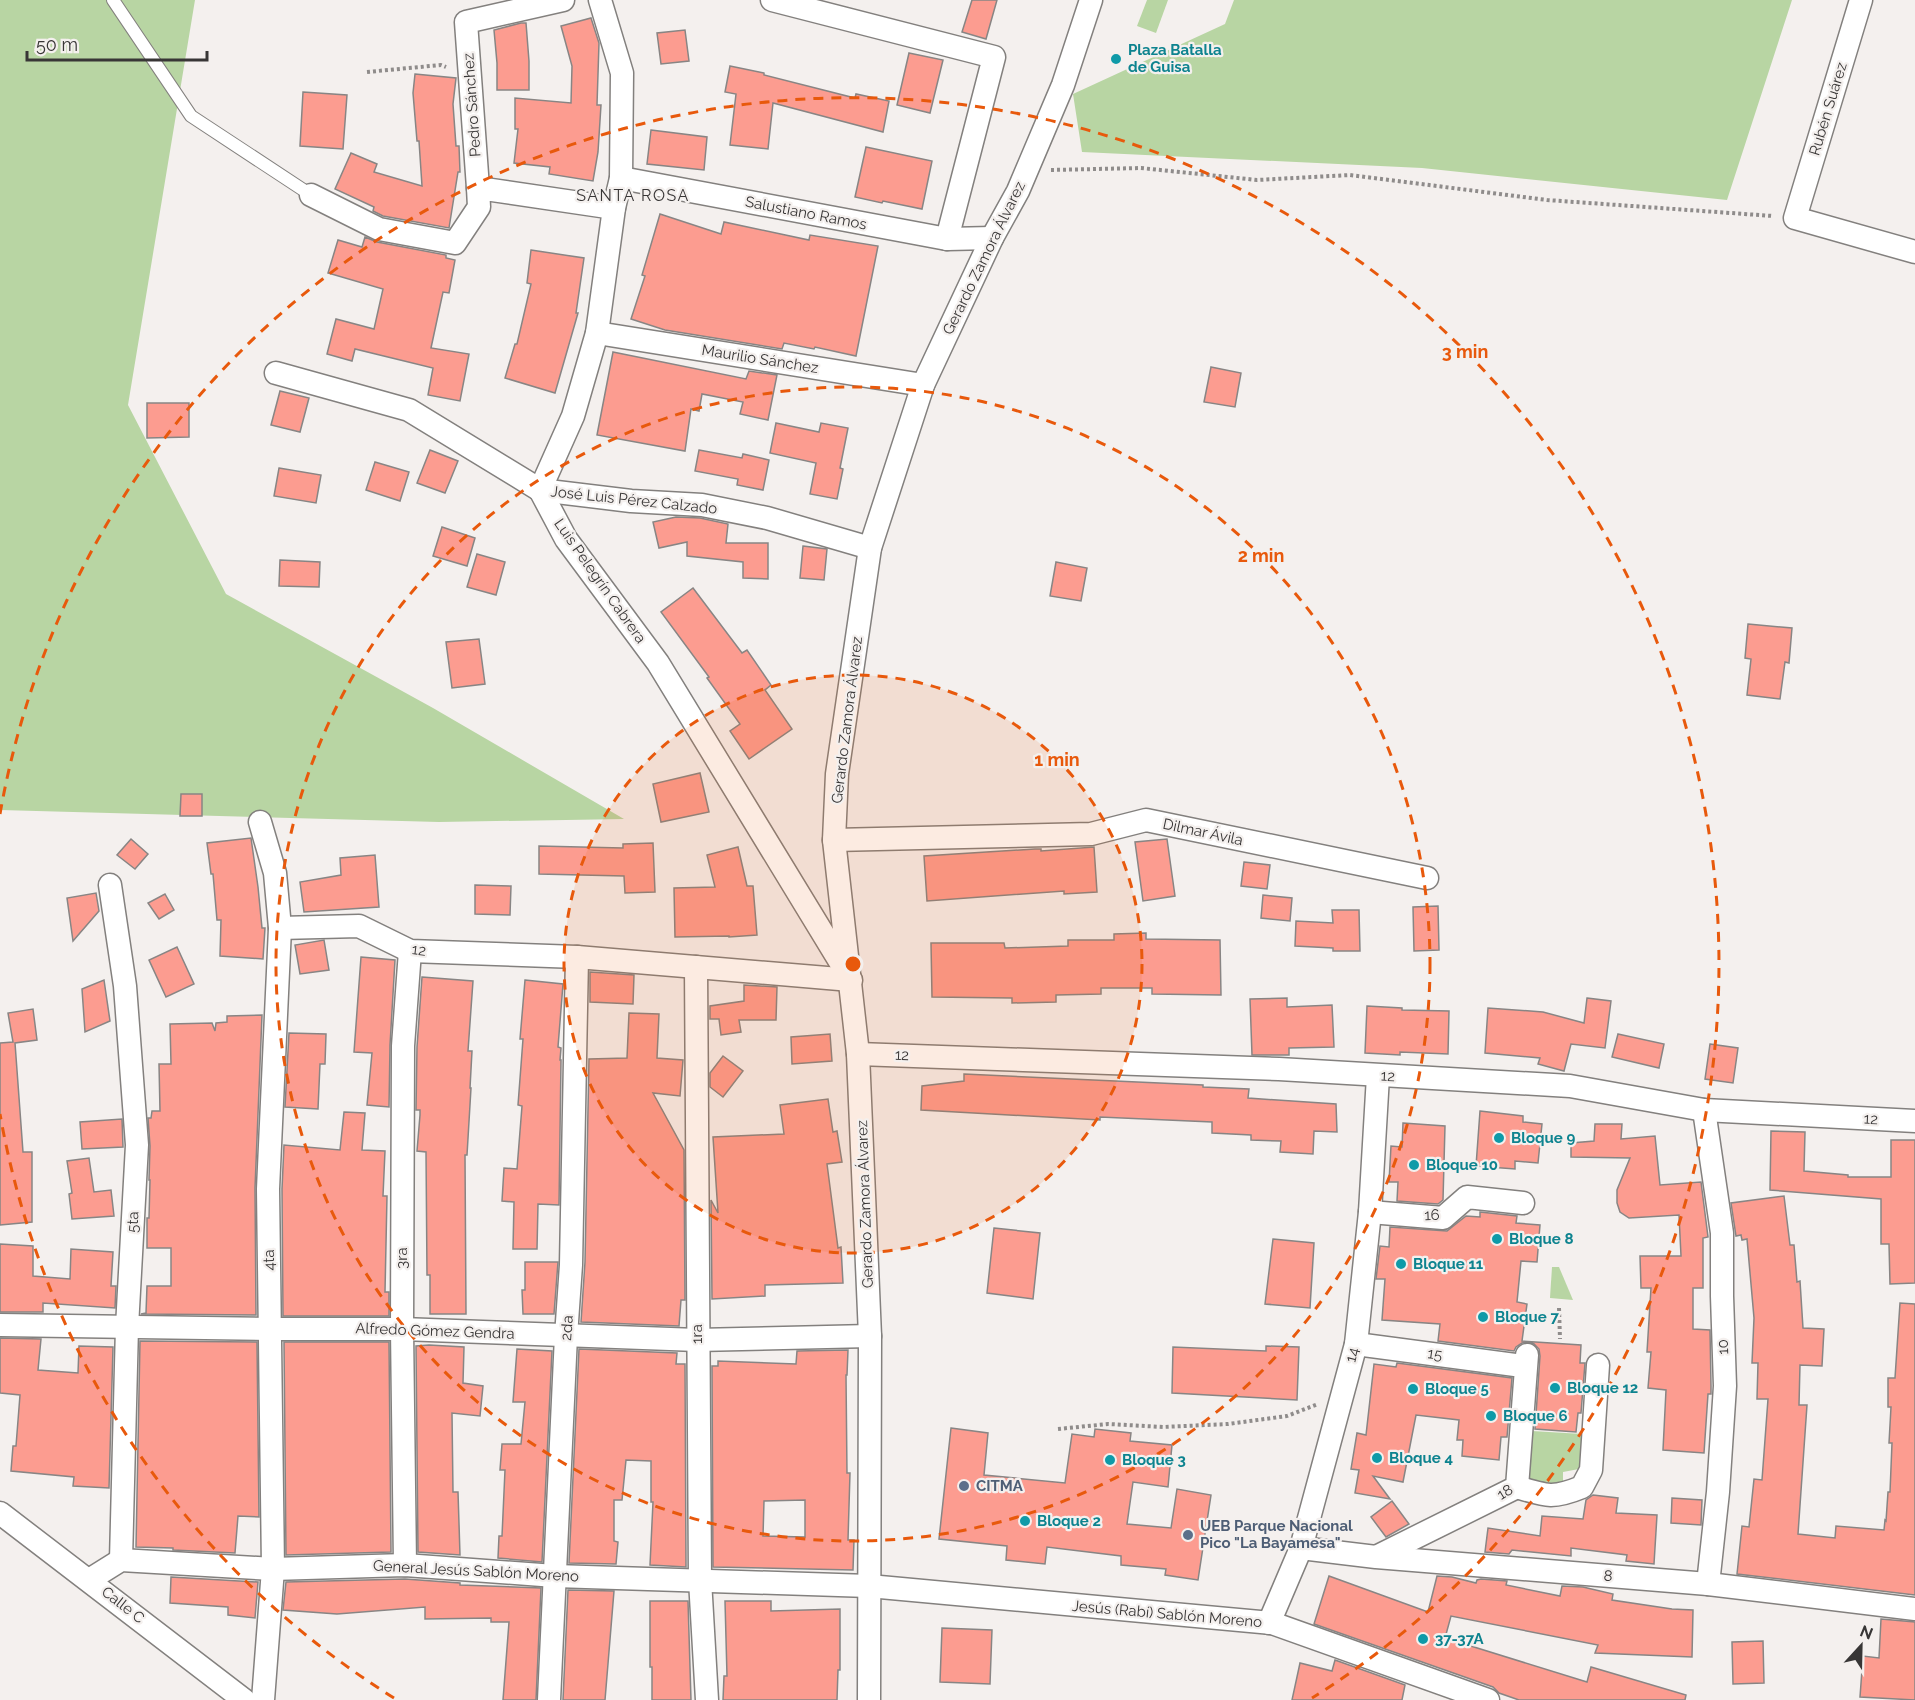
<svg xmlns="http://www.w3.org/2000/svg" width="1915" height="1700" font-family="Raleway,sans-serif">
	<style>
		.green { fill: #b8d5a3 }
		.building { fill: #fc9c90; stroke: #888584; stroke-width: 1.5; fill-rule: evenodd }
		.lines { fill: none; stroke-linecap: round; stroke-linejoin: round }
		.lane-casing { stroke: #83807e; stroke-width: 14 }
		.street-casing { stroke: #83807e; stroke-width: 25 }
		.path { stroke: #8f8c8b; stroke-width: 4; stroke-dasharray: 3 3; stroke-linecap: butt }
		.lane { stroke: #fff; stroke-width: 12 }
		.street { stroke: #fff; stroke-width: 22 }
		.ring { fill: none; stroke: #e8590c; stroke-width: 3; stroke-dasharray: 10 8 }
		.culture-dot { fill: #0f9aa8; stroke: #f4f0ee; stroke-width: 2 }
		.service-dot { fill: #5c6f8a; stroke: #f4f0ee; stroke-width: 2 }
		.labels { text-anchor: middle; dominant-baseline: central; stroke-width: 4.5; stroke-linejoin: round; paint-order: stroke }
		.culture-label { font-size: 15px; font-weight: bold; fill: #0d838f; stroke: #f4f0ee; text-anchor: start }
		.street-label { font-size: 15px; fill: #383636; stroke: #f4f0ee }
		.service-label { font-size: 15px; font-weight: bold; fill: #4e5e75; stroke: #f4f0ee; text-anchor: start }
		.neighbourhood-label { font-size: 16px; letter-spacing: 1.5px; fill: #383636; stroke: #f4f0ee }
		.centre { fill: #e8590c; stroke: #f4f0ee; stroke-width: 3 }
		.ring-label { font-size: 18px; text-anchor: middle; font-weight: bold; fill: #e8590c; stroke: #f4f0ee; stroke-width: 4.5; stroke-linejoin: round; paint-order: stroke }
	</style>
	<rect width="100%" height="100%" fill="#f4f0ee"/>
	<!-- green -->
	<g class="green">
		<path d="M0 0H195L128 405 226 594 433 708 624 819 439 822 0 810Z"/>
		<path d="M1147 0H1168L1156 33 1137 26Z"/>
		<path d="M1234 0H1792L1727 200 1422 168 1082 152 1073 94 1225 24Z"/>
		<path d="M1552 1267H1559L1573 1300 1550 1298Z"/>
		<path d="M1532 1431 1582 1434 1579 1469 1563 1472V1488L1526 1484Z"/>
	</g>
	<!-- building -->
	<g class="building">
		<path d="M972 0H997L986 39 962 32Z"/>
		<path d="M591 18 599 43 597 105H601L598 152 593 181 549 174 550 167 514 163 518 129H515V98L571 103 572 66 561 26Z"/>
		<path d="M521 23H526L529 61V90H497V63L494 30Z"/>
		<path d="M685 30 689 61 661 64 657 33Z"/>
		<path d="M909 53 943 60 930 113 897 105Z"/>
		<path d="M730 66 764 73V75L855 98 856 94 889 101 883 132 773 103 768 149 730 145 736 94 725 92Z"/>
		<path d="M415 74 456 78 453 104 456 146H459L460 172H458L449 228 383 216 373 211 374 207 335 189 351 153 377 164 374 172 422 186 419 141H417L413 93Z"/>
		<path d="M303 92 347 95 343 149 300 146Z"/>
		<path d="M651 130 707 137 704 170 647 164Z"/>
		<path d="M866 147 932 161 922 209 883 201 882 203 855 197Z"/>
		<path d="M660 214 721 234 724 222 809 240 810 235 878 246 856 356 815 347 814 349 784 343 782 349 665 330 631 319 645 276 642 275Z"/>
		<path d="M365 237 377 242 446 255V258L455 260 449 293 443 292 431 348 469 354 460 401 428 395 433 368 355 349 352 361 327 354 336 319 374 329 383 289 328 273 338 240 362 247Z"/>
		<path d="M531 250 584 258 576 313H578L555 393 505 378 515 344H517L531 284 527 283Z"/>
		<path d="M613 352 746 379 749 371 777 375 768 420 740 414 743 402 702 394 699 411 691 409 685 451 597 435Z"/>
		<path d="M1211 367 1241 373 1235 407 1204 402Z"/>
		<path d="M280 391 309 398 300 432 271 425Z"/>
		<path d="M147 403H189V437L147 438Z"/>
		<path d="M776 423 819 432 821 423 848 428 840 468 843 469 837 499 810 494 816 463 770 453Z"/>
		<path d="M430 450 458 461 445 493 417 483Z"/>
		<path d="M699 450 742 458 743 454 769 460 763 490 737 485 738 479 695 471Z"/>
		<path d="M375 462 409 472 400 501 366 490Z"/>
		<path d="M279 468 321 475 316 503 274 496Z"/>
		<path d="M676 517 700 518 728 524 726 543H768V579L743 578V562L687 556V542L659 548 653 522Z"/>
		<path d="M442 527 475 538 467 566 433 556Z"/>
		<path d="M803 546 827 549 824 580 800 578Z"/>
		<path d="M477 554 505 562 496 595 467 587Z"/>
		<path d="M280 560 320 562 319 587 279 586Z"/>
		<path d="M1056 562 1087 568 1081 601 1050 596Z"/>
		<path d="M693 588 742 653 747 650 771 685 765 690 792 729 749 759 730 731 740 724 707 678 709 677 661 612Z"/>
		<path d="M1748 624 1792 628 1789 663 1785 662 1780 699 1747 695 1751 659 1745 658Z"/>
		<path d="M479 639 485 684 452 688 446 642Z"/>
		<path d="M700 773 709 812 661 822 653 784Z"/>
		<path d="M181 794H202V816H180Z"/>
		<path d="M251 838 258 887 262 928H265L263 959 220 956 221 920H217L213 874H211L207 843Z"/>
		<path d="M131 839 148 854 135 869 117 855Z"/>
		<path d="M1167 839 1175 896 1143 901 1135 842Z"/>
		<path d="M653 843 655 892 625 893 624 876 539 874V846L623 848V844Z"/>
		<path d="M738 847 747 886H753L757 935 729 937V936L675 937 674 888 715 887 707 855Z"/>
		<path d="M1094 847 1097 892 1064 894V891L927 901 924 856 1035 849H1041V851Z"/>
		<path d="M375 855 379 907 304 912 300 882 341 875 340 858Z"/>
		<path d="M1244 862 1270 865 1267 889 1241 886Z"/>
		<path d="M475 885 511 886 510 915 475 914Z"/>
		<path d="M96 893 99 911 73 941 67 898Z"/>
		<path d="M165 894 174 910 159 919 148 903Z"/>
		<path d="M1263 895 1292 898 1290 921 1261 918Z"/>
		<path d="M1438 906 1439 950 1414 951 1413 907Z"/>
		<path d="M1332 910H1359L1360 951H1333V948L1295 946 1296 921 1333 923Z"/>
		<path d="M1146 933V939L1220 940 1221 995 1152 994V988H1101V994L1056 995V1002L1012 1003V998L932 997 931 943H1004L1005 948 1068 946V940H1114V934Z"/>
		<path d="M324 940 329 970 300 974 295 945Z"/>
		<path d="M177 947 194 984 166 997 149 960Z"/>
		<path d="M361 957 395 960 390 1045 389 1107 367 1105 372 1053 354 1052Z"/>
		<path d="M590 972 634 975 633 1004 590 1002Z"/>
		<path d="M422 977 473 981 468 1051H472L470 1088H471L467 1155H465L466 1314H430V1275H427L426 1152 417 1151 420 1115V1110H416L417 1047Z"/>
		<path d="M104 980 110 1021 85 1032 82 989Z"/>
		<path d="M525 980 563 984 558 1047 561 1048 560 1060H561L559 1205 538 1204 537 1249H513L514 1202 502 1201 504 1168 517 1169 522 1106 518 1105 523 1039H520Z"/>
		<path d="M744 985 777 987 776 1020H739L741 1032 721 1035 719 1019H710V1006L744 1001Z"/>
		<path d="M1287 998V1007L1332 1005 1334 1047 1289 1048V1055H1252L1250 999Z"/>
		<path d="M1587 998 1611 1001 1605 1048 1571 1044 1564 1071 1538 1064 1540 1058 1485 1053 1488 1008 1543 1012 1584 1023Z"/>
		<path d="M1367 1006 1402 1008V1010L1449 1011 1448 1054 1400 1052V1055L1365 1053Z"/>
		<path d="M33 1009 37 1040 15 1043 23 1152H32V1222L0 1225V1043L13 1042 8 1013Z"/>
		<path d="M629 1013 659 1014 657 1058 683 1060 680 1096 653 1093 684 1150 685 1300H681L679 1326 581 1322 585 1262 589 1059 627 1058Z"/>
		<path d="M262 1015 255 1188 256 1315 141 1314 146 1313 147 1286H171V1248H147V1218H149L150 1180H149L150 1146 148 1118H151L152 1111H160L159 1064H171L170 1024 212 1023 215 1031 216 1023 227 1022V1016Z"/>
		<path d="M289 1033 326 1034 325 1064H320L318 1109 285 1107Z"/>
		<path d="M830 1034 832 1061 792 1064 791 1037Z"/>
		<path d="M1618 1034 1664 1044 1659 1068 1612 1057Z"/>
		<path d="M1710 1044 1738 1048 1733 1083 1705 1079Z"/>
		<path d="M723 1056 743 1071 723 1097 710 1087V1073Z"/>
		<path d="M964 1074 1203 1085V1087L1249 1089 1248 1098 1336 1104 1337 1132 1314 1131 1313 1154 1280 1152 1281 1141 1251 1140V1135L1212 1133V1122L1100 1117V1120L921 1110 922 1086 964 1081Z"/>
		<path d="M828 1099 833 1132 837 1131 842 1162 827 1164 838 1248 841 1247 843 1283 765 1285V1296L712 1299 711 1200 718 1213 713 1137 784 1134 780 1105Z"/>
		<path d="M1480 1111 1523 1116V1122L1542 1124 1538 1163 1515 1161V1169L1476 1166Z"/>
		<path d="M344 1112 365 1113 362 1150 385 1151 383 1196H387L385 1292H389V1316H283L282 1189 284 1145 340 1150Z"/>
		<path d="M122 1119 123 1147 82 1149 80 1122Z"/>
		<path d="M1403 1123 1445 1126 1443 1200 1438 1204 1397 1201 1398 1182H1389L1391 1146 1402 1147Z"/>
		<path d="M1595 1124H1622L1621 1139 1655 1136 1660 1185 1701 1182 1708 1237 1703 1238V1288H1693V1329L1710 1330 1711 1386V1394H1708L1704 1453 1663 1450 1666 1390 1648 1388 1651 1352H1647L1651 1288H1641L1640 1256H1681L1679 1215 1629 1218 1620 1212 1617 1203V1190L1630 1158 1571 1157V1143L1594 1141Z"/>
		<path d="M1771 1131 1805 1132 1804 1171 1848 1175V1177H1891V1140H1915V1283L1890 1284 1889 1244H1881V1199L1770 1190Z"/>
		<path d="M89 1158 94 1192 111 1190 114 1216 72 1219 69 1194 72 1193 67 1161Z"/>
		<path d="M1784 1196 1790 1245H1794L1797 1282 1800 1281 1803 1328 1824 1329 1822 1366 1800 1365 1799 1405H1807L1798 1534 1835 1538 1836 1526 1884 1530 1885 1520 1886 1521 1888 1492H1890L1892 1443H1889L1891 1407H1888V1378H1895L1900 1303 1915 1304V1595L1737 1574 1742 1526 1749 1527 1754 1479 1762 1480 1768 1399H1757L1758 1363H1752L1754 1318 1747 1239 1742 1240 1741 1235 1736 1236 1731 1203Z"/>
		<path d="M1480 1212 1517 1216 1516 1223 1540 1225 1537 1262 1521 1261 1517 1302 1527 1304 1522 1341 1581 1345 1580 1363H1585L1581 1413H1578L1576 1432 1535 1429 1540 1356 1539 1349 1534 1344 1527 1342 1522 1343 1516 1347 1514 1351 1438 1341 1440 1324 1382 1320 1385 1279H1376L1380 1246 1389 1247 1390 1227 1447 1231 1466 1216 1480 1217Z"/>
		<path d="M994 1228 1040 1233 1033 1299 987 1293Z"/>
		<path d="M1273 1239 1314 1243 1310 1308 1265 1304Z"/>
		<path d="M0 1244 33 1246V1276L70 1279 71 1249 113 1252 111 1286H116L115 1308 43 1303V1312H0Z"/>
		<path d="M525 1262H558L554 1314H523L522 1290H525Z"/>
		<path d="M0 1338 41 1339 38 1370 78 1373 79 1346 113 1347 109 1488 73 1486 74 1477 11 1471 13 1446H16L20 1395 0 1393Z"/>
		<path d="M140 1341 257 1342 259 1517 238 1516 235 1553 173 1550V1548L136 1547Z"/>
		<path d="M284 1342H389L391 1552 286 1555Z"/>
		<path d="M429 1345 464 1347 463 1383 483 1386 480 1416 452 1413 453 1492H458L460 1555 418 1552 416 1346Z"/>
		<path d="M1266 1346 1299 1347 1297 1400 1172 1393 1173 1347 1266 1351Z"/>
		<path d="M517 1349 552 1351 542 1562 498 1558 499 1536H502L505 1470H500L502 1444H521L525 1402H513Z"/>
		<path d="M579 1349 677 1353 676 1364H685L686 1567 650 1565 653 1502H651V1461L626 1460 622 1500H614V1541L618 1542 616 1564 569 1563Z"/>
		<path d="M848 1350 847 1375H846L847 1473H850L848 1540H854L853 1570 713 1567 712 1366H718V1361L796 1364 797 1351ZM805 1500V1537L763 1536 764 1501Z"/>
		<path d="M1397 1363 1512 1378 1507 1437H1501L1499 1460 1462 1456 1463 1440H1457L1459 1420 1416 1415 1403 1482 1373 1476 1390 1499 1355 1493 1359 1470 1351 1469 1357 1433 1366 1435 1374 1364 1396 1367Z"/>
		<path d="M951 1428 988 1433 984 1475 1065 1483 1072 1434 1094 1437 1095 1429 1131 1433 1130 1441 1172 1445 1168 1487 1133 1482 1127 1524 1171 1528 1177 1489 1211 1495 1198 1580 1165 1575 1166 1569 1121 1565V1556L1047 1547 1045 1564 1006 1560 1007 1546 939 1539Z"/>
		<path d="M1593 1495 1618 1498 1616 1513 1657 1515 1654 1564 1626 1561 1627 1555 1571 1548V1556L1512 1550 1509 1554 1485 1552 1488 1528 1540 1536 1542 1516 1583 1519 1586 1500Z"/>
		<path d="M1672 1498 1702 1500 1701 1525 1671 1523Z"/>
		<path d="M1392 1501 1409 1524 1386 1537 1371 1517Z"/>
		<path d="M1329 1576 1428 1612 1437 1576 1452 1577 1476 1583 1477 1580 1481 1579 1507 1581 1506 1585 1560 1596 1562 1586 1583 1587 1613 1594 1612 1600 1672 1609 1693 1610 1692 1657 1595 1653 1598 1645 1451 1616 1445 1638 1587 1682 1591 1667 1686 1695 1685 1700H1519L1499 1693 1493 1687 1314 1624Z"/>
		<path d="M171 1577 258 1582 255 1618 228 1615V1607L170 1603Z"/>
		<path d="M405 1579 460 1583V1585L541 1588 536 1700H503L509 1622H491V1618L425 1619V1607L337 1614 283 1610 286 1582Z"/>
		<path d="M568 1590 614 1591 605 1700H563Z"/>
		<path d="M650 1601H688L691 1700H652V1667H650Z"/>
		<path d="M725 1601H771V1611L840 1609V1670H838L837 1700H723L724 1676H727Z"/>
		<path d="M1881 1619 1915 1622V1700L1860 1697 1863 1656 1879 1658Z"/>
		<path d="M942 1628 992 1630 990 1684 940 1682Z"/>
		<path d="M1763 1641 1764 1683 1733 1684 1732 1642Z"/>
		<path d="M1335 1660 1405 1685 1402 1700H1292L1300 1663 1332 1671Z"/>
	</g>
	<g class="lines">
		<defs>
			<path id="lane" d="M113 0 191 116 311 195"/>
			<g id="street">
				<path d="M600 0 622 73 621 178 614 208 597 333 573 416 540 490 566 539 658 663 847 973"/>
				<path d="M772 0 994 57 947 239"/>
				<path d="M1861 0 1795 218 1915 252"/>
				<path d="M621 178 947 239 992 238"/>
				<path d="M478 188 466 22 563 0"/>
				<path d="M311 195 379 229 455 243 479 207 478 188 614 208"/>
				<path d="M597 333 923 385"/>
				<path d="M276 373 409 410 540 490 631 501 702 505 767 518 870 548"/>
				<path d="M260 822 275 873 280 928 268 1189 273 1569 263 1700"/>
				<path d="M834 840 1091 834 1146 820 1427 878"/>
				<path d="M110 885 125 986 137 1145 127 1327 121 1560"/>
				<path d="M280 928 359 926 410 951 577 957 851 980"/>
				<path d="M696 967 700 1580 707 1700"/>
				<path d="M858 1054 1279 1069 1570 1086 1704 1110 1915 1121"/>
				<path d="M1704 1110 1722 1233V1296L1725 1386 1718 1492 1708 1584"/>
				<path d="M1370 1212 1443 1218 1467 1197 1523 1203"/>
				<path d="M0 1325 271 1329H402L697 1340 870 1336"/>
				<path d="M1356 1344 1515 1365"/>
				<path d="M1517 1487C1546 1496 1553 1499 1582 1487L1591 1470 1598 1365"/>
				<path d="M0 1513 244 1700"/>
				<path d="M1301 1548 1376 1557 1708 1584 1915 1609"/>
				<path d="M1378 1556 1517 1487 1527 1355"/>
				<path d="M405 1565 402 1329 403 1046 410 951"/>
				<path d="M89 1580 121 1560 273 1569 405 1565 555 1576 869 1586 1272 1623 1488 1700"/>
				<path d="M1269 1623 1301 1548 1356 1344 1370 1212 1378 1076"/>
				<path d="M549 1700 566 1336 571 1265 577 957"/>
				<path d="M869 1700 870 1336 858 1054 834 840 837 774 870 548 923 385 992 238 1018 191 1063 85 1091 0"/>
			</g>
		</defs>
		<!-- lane casing -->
		<use href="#lane" class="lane-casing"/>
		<!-- street casing -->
		<use href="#street" class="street-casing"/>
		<!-- path -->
		<g class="path">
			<path d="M367 72 441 65 446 67"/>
			<path d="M1051 170 1141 168 1257 180 1350 175 1547 200 1773 216"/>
			<path d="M1559 1308 1560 1339"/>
			<path d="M1058 1429 1108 1424 1163 1427 1228 1424 1287 1416 1318 1404"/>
		</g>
		<!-- lane -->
		<use href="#lane" class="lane"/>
		<!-- street -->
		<use href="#street" class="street"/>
	</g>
	<!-- distance rings -->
	<circle cx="853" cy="964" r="289" fill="#e8590c" fill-opacity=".12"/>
	<g class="ring">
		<circle cx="853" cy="964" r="289"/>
		<circle cx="853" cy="964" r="577"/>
		<path d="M394 1698A866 866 0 0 1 0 1114M0 814A866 866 0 1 1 1312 1698"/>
	</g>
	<!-- markers -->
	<g class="culture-dot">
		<circle cx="1116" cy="59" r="6"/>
		<circle cx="1499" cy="1138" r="6"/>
		<circle cx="1414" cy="1165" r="6"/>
		<circle cx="1497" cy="1239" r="6"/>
		<circle cx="1401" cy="1264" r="6"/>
		<circle cx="1483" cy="1317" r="6"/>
		<circle cx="1555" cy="1388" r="6"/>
		<circle cx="1413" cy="1389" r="6"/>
		<circle cx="1491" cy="1416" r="6"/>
		<circle cx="1377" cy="1458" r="6"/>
		<circle cx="1110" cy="1460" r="6"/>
		<circle cx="1025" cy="1521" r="6"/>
		<circle cx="1423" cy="1639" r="6"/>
	</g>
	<g class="service-dot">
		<circle cx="964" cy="1486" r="6"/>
		<circle cx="1188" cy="1535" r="6"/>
	</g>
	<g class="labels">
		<!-- culture labels -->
		<g class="culture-label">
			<text x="1128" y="50">Plaza Batalla<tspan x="1128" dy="17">de Guisa</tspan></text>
			<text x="1511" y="1138">Bloque 9</text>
			<text x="1426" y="1165">Bloque 10</text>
			<text x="1509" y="1239">Bloque 8</text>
			<text x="1413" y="1264">Bloque 11</text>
			<text x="1495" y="1317">Bloque 7</text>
			<text x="1567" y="1388">Bloque 12</text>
			<text x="1425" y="1389">Bloque 5</text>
			<text x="1503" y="1416">Bloque 6</text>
			<text x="1389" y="1458">Bloque 4</text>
			<text x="1122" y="1460">Bloque 3</text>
			<text x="1037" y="1521">Bloque 2</text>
			<text x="1435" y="1639">37-37A</text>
		</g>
		<!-- street labels -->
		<g class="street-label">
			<text transform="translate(472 105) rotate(-94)">Pedro Sánchez</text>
			<text transform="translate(1828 109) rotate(-73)">Rubén Suárez</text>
			<text transform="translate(806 213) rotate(11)">Salustiano Ramos</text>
			<text transform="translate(984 258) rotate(-64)">Gerardo Zamora Álvarez</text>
			<text transform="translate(760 359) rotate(9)">Maurilio Sánchez</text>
			<text transform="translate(634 500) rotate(6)">José Luis Pérez Calzado</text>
			<text transform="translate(600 581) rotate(55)">Luis Pelegrín Cabrera</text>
			<text transform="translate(847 720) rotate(-83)">Gerardo Zamora Álvarez</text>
			<text transform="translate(1203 832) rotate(12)">Dilmar Ávila</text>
			<text transform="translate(419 950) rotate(7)">12</text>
			<text transform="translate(902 1055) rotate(2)">12</text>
			<text transform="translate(1388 1076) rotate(3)">12</text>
			<text transform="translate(1871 1119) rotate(3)">12</text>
			<text transform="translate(865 1204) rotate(-92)">Gerardo Zamora Álvarez</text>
			<text transform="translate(1432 1215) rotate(-2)">16</text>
			<text transform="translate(133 1222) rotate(-87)">5ta</text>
			<text transform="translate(402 1258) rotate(-90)">3ra</text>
			<text transform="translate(269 1260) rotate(-91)">4ta</text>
			<text transform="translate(567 1328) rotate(-86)">2da</text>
			<text transform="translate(435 1331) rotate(2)">Alfredo Gómez Gendra</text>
			<text transform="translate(697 1334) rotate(-90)">1ra</text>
			<text transform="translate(1723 1347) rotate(-92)">10</text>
			<text transform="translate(1435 1354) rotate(8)">15</text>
			<text transform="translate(1352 1355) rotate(-76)">14</text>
			<text transform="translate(1505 1492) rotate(-31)">18</text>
			<text transform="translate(476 1571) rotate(3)">General Jesús Sablón Moreno</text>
			<text transform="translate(1608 1576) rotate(5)">8</text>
			<text transform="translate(123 1605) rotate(38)">Calle C</text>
			<text transform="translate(1167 1614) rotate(5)">Jesús (Rabí) Sablón Moreno</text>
		</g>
		<!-- service labels -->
		<g class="service-label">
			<text x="976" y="1486">CITMA</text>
			<text x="1200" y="1526">UEB Parque Nacional<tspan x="1200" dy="17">Pico "La Bayamesa"</tspan></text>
		</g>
		<!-- neighbourhood labels -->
		<g class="neighbourhood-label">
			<text x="633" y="195">SANTA ROSA</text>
		</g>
	</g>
	<circle cx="853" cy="964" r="9" class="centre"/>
	<g class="ring-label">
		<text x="1465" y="358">3 min</text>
		<text x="1261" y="562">2 min</text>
		<text x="1057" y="766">1 min</text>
	</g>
	<!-- north arrow -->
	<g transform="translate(1861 1646) rotate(22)" stroke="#f4f0ee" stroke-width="4.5" paint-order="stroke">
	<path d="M0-4.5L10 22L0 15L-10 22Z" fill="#383636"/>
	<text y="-9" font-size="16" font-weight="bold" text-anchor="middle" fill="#383636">N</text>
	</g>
	<!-- scale -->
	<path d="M27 51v9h180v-9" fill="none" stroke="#383636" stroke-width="3"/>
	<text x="36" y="51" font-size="18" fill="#383636" stroke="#f4f0ee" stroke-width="4.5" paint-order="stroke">50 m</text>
</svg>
